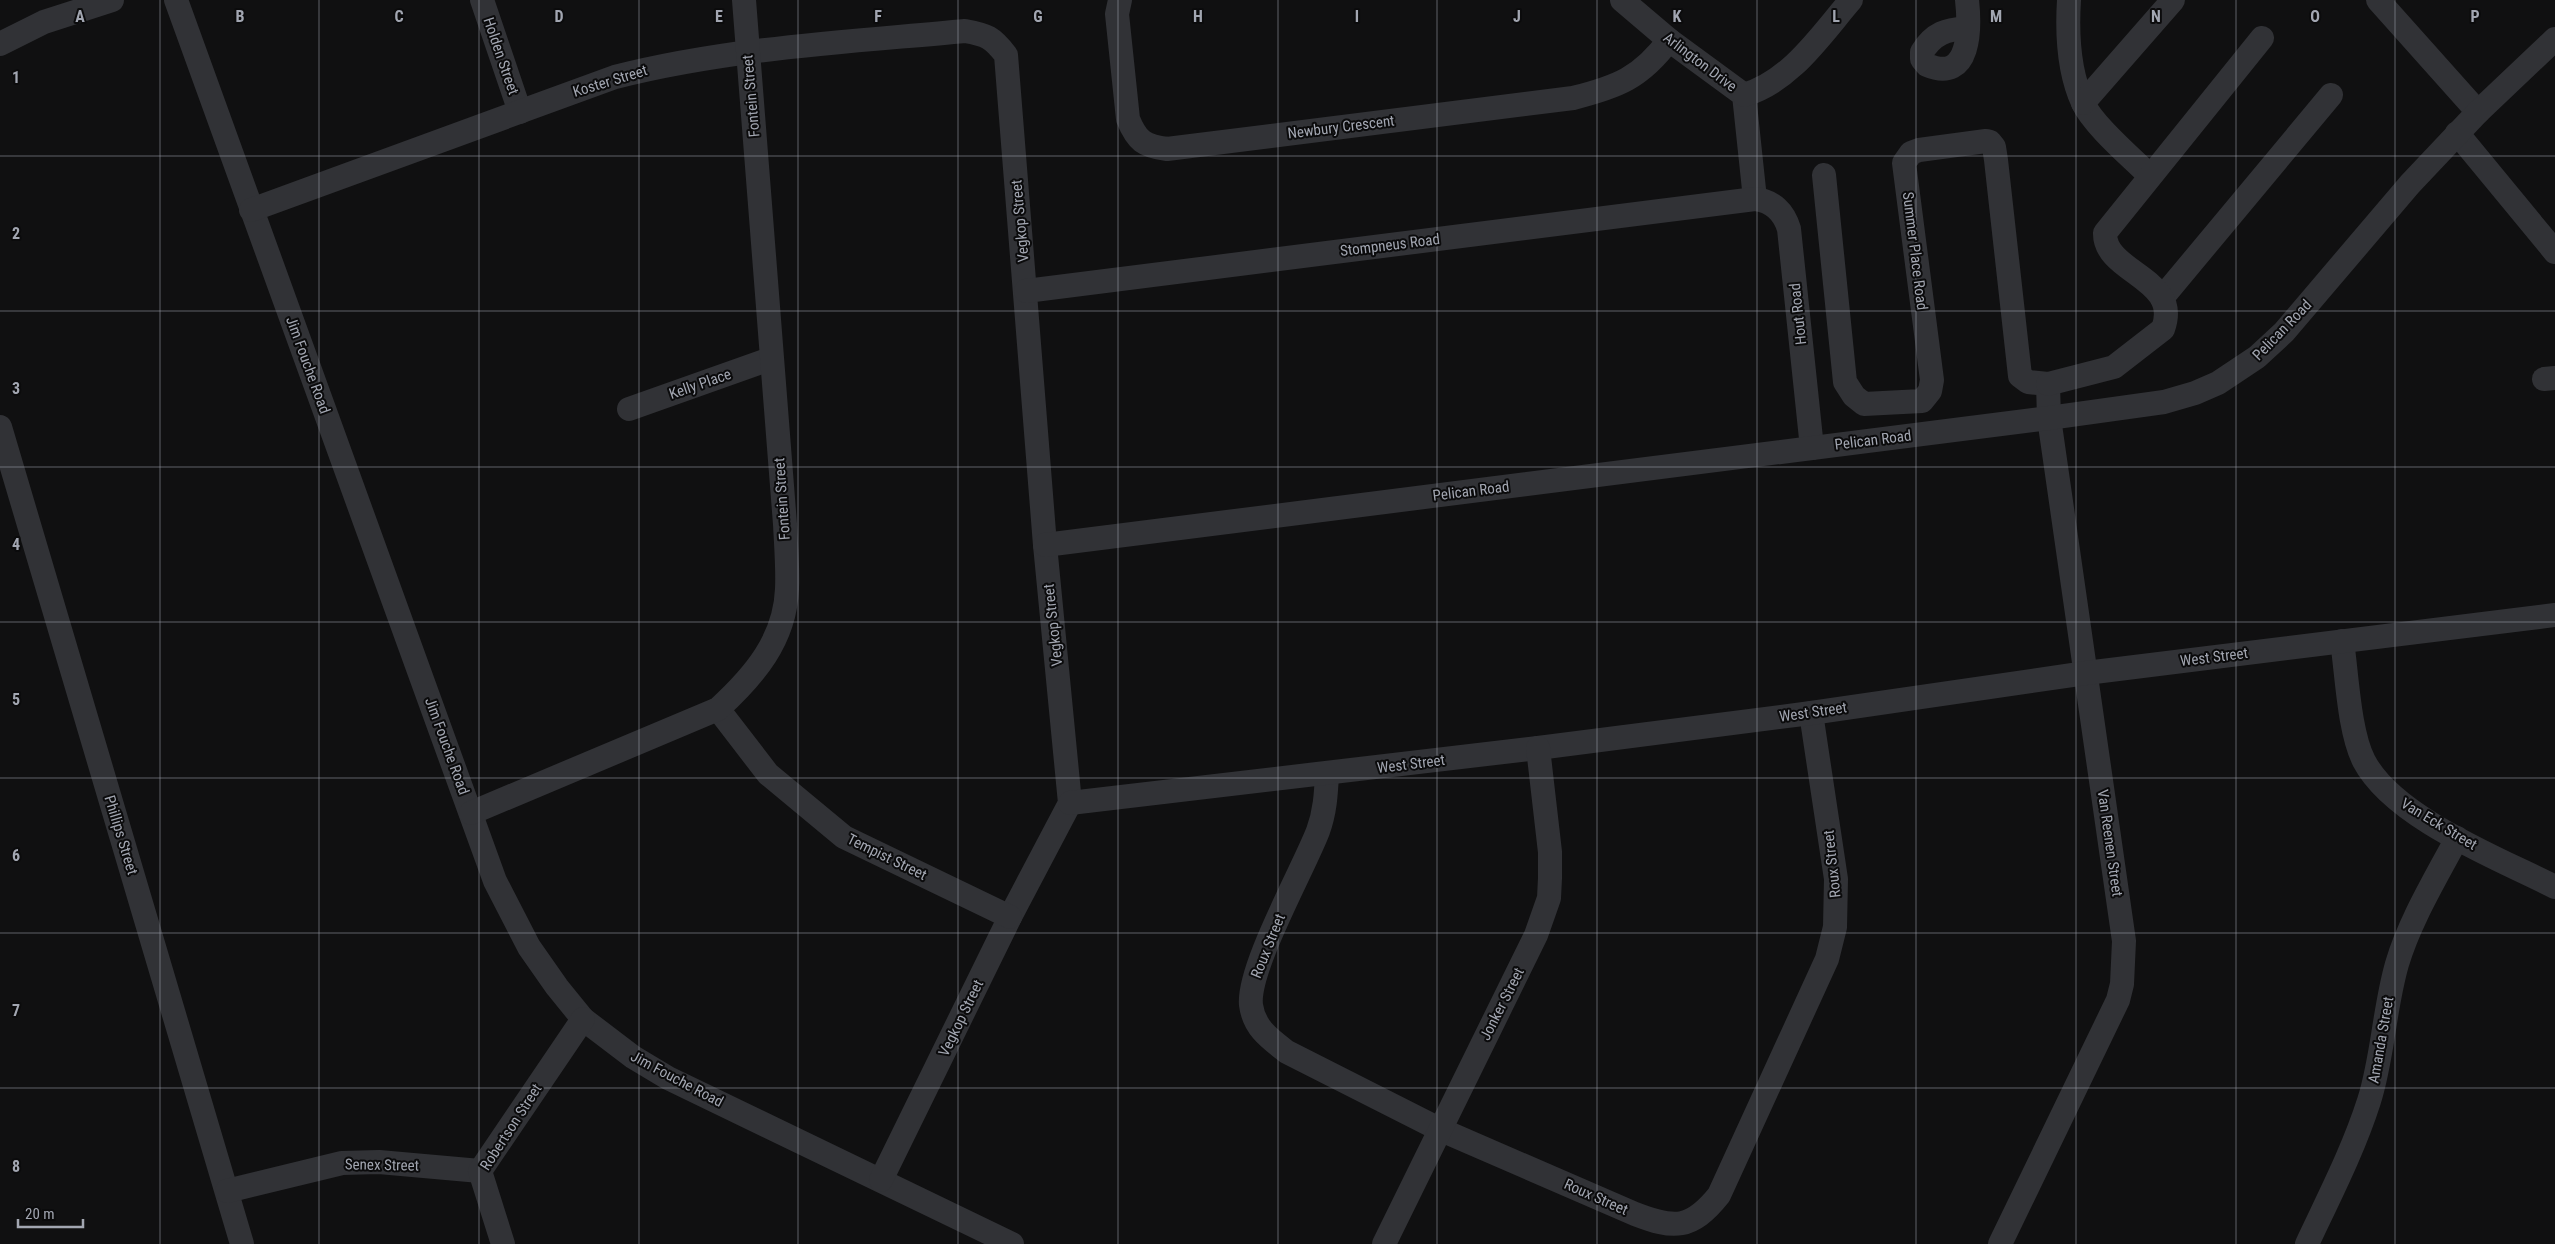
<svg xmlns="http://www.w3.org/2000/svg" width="2555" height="1244" font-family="'Roboto Condensed',sans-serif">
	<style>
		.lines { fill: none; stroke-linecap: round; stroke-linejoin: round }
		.minor { stroke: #313236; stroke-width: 24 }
		.grid { fill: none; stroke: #a2a6b1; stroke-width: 1; stroke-opacity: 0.55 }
		.labels { text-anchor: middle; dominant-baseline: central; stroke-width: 4; stroke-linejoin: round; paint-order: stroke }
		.street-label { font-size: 15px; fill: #a2a6b1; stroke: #0b0b0c }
		.grid-label { font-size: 16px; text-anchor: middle; font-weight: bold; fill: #a2a6b1; stroke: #0b0b0c; stroke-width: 4; stroke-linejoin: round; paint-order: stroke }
	</style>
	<rect width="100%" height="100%" fill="#101011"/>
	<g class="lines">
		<!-- minor -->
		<g class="minor">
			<path d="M176 0 495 881 529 947 557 987 583 1019 633 1057 668 1078 1012 1244"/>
			<path d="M482 0 520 112"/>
			<path d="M1120 0 1117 14 1128 119C1137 141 1144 146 1167 149L1573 98C1617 87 1641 78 1669 40"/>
			<path d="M1622 0 1669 40 1744 95 1755 199"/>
			<path d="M1967 0C1970 27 1971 84 1927 65L1922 59V52C1933 34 1947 28 1968 29"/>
			<path d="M2069 0C2067 32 2069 73 2083 103 2093 125 2132 158 2150 176"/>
			<path d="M2378 0 2478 112"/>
			<path d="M0 44 44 22 112 0"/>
			<path d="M1744 95C1791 81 1820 36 1851 0"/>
			<path d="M2083 103 2173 0"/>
			<path d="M2457 133 2555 252"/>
			<path d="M1824 175 1845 382 1854 396 1864 404 1922 401 1930 391 1932 380 1904 163 1911 153 1919 150 1986 141 1990 142 1994 147 1996 160 2020 376 2028 382 2048 384 2049 418 2124 941 2122 984 2118 1000 2000 1244"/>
			<path d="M251 210 615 77C729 48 848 42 965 31 987 35 992 37 1006 55L1045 545 1070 803 1010 917 881 1180"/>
			<path d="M1026 291 1755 199C1773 201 1784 212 1789 229L1812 448"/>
			<path d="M2162 298 2331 95"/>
			<path d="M2544 379 2555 378"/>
			<path d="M2048 384 2114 367 2163 329C2182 278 2104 273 2105 233L2262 38"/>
			<path d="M629 409 770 359"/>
			<path d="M0 427 242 1244"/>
			<path d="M1045 545 2049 418 2164 402 2195 393 2218 383 2257 357 2284 332 2410 184 2478 112 2555 39"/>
			<path d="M2342 641C2347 675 2349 732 2364 761 2394 818 2498 858 2555 887"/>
			<path d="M718 709 768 774 844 837 1010 917"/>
			<path d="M1327 774C1326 794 1325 812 1318 831 1303 870 1247 969 1251 1005 1254 1028 1270 1039 1287 1052L1439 1129 1635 1214C1674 1229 1691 1230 1719 1195L1827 959 1835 927 1836 879 1811 713"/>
			<path d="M1070 803 1538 748 1811 713 2086 673 2555 615"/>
			<path d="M471 813 718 709C754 676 785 640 787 589 788 568 786 545 785 524L744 0"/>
			<path d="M227 1191 342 1163 379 1162 480 1171"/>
			<path d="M503 1244 480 1171 583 1019"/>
			<path d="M1384 1244 1536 935 1549 898 1550 878V852L1538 748"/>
			<path d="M2307 1244C2329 1197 2353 1151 2369 1101 2383 1057 2384 1009 2397 964 2410 920 2436 878 2457 838"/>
		</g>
	</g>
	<!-- grid -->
	<path class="grid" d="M160 0V1244M319 0V1244M479 0V1244M639 0V1244M798 0V1244M958 0V1244M1118 0V1244M1278 0V1244M1437 0V1244M1597 0V1244M1757 0V1244M1916 0V1244M2076 0V1244M2236 0V1244M2395 0V1244M0 156H2555M0 311H2555M0 467H2555M0 622H2555M0 778H2555M0 933H2555M0 1088H2555"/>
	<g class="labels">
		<!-- street labels -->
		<g class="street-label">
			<text transform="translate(501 56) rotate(71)">Holden Street</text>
			<text transform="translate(1700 62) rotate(37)">Arlington Drive</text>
			<text transform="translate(610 81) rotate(-17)">Koster Street</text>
			<text transform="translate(751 96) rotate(-95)">Fontein Street</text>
			<text transform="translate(1341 127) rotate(-7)">Newbury Crescent</text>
			<text transform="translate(1020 221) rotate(-95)">Vegkop Street</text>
			<text transform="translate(1390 245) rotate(-7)">Stompneus Road</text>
			<text transform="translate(1915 251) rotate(83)">Summer Place Road</text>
			<text transform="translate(1798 314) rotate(-96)">Hout Road</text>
			<text transform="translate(2282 330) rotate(-46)">Pelican Road</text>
			<text transform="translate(308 365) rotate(70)">Jim Fouche Road</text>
			<text transform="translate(700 384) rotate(-19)">Kelly Place</text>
			<text transform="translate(1873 440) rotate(-7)">Pelican Road</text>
			<text transform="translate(1471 491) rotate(-7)">Pelican Road</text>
			<text transform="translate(782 499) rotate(-94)">Fontein Street</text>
			<text transform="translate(1053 625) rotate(-96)">Vegkop Street</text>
			<text transform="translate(2214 657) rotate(-7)">West Street</text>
			<text transform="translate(1813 712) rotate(-8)">West Street</text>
			<text transform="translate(447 746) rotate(70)">Jim Fouche Road</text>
			<text transform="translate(1411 764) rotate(-7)">West Street</text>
			<text transform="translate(2439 824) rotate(31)">Van Eck Street</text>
			<text transform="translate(121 835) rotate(73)">Phillips Street</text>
			<text transform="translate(2110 843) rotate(82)">Van Reenen Street</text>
			<text transform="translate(887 857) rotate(26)">Tempist Street</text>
			<text transform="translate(1832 864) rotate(-96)">Roux Street</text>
			<text transform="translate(1268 946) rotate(-68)">Roux Street</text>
			<text transform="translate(1502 1004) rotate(-63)">Jonker Street</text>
			<text transform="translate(961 1018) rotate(-64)">Vegkop Street</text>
			<text transform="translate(2381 1040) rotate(-80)">Amanda Street</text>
			<text transform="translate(677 1079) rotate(28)">Jim Fouche Road</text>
			<text transform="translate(511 1127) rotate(-57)">Robertson Street</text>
			<text transform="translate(382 1165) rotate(1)">Senex Street</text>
			<text transform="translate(1596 1197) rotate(24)">Roux Street</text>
		</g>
	</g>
	<g class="grid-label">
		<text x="80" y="22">A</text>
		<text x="240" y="22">B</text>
		<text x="399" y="22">C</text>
		<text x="559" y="22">D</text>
		<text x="719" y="22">E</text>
		<text x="878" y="22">F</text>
		<text x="1038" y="22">G</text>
		<text x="1198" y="22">H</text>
		<text x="1357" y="22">I</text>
		<text x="1517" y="22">J</text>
		<text x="1677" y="22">K</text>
		<text x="1836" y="22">L</text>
		<text x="1996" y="22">M</text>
		<text x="2156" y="22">N</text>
		<text x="2315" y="22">O</text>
		<text x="2475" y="22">P</text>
		<text x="16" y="83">1</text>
		<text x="16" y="239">2</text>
		<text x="16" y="394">3</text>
		<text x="16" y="550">4</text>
		<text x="16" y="705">5</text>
		<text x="16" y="861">6</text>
		<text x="16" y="1016">7</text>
		<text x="16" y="1172">8</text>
	</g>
	<!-- scale -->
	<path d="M18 1219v8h65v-8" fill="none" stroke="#a2a6b1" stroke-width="2.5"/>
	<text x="25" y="1219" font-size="15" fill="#a2a6b1" stroke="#0b0b0c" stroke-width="4" paint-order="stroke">20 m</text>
</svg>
